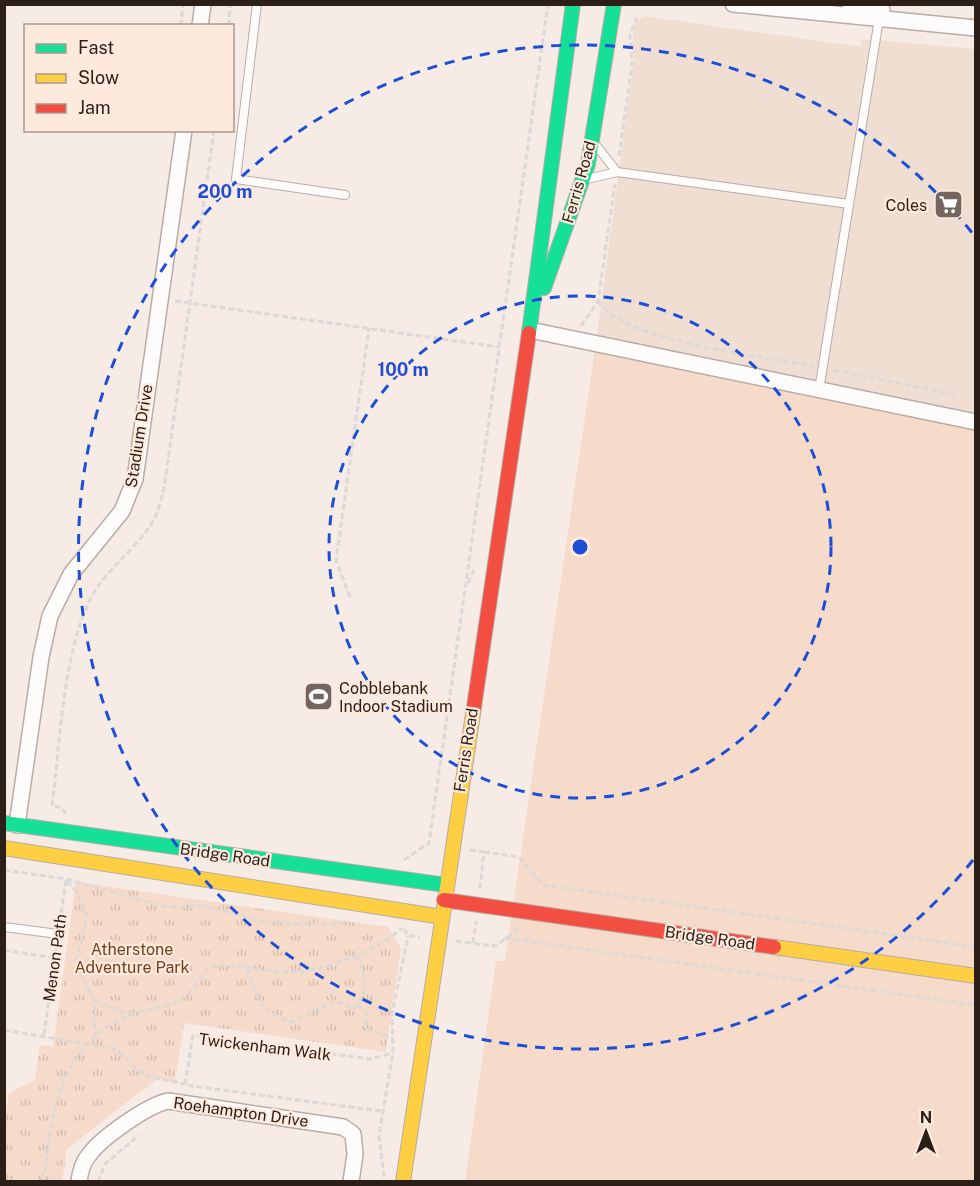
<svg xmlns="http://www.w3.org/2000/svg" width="980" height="1186" font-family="'Public Sans',sans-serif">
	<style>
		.built { fill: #f0ded3 }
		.grass { fill: #f7dbca }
		.park { fill: url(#park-tufts) }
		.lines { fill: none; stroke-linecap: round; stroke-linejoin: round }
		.lane-casing { stroke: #b7aca6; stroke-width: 10 }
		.street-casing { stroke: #b7aca6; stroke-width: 18 }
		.fast-casing { stroke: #b7aca6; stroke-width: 16 }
		.slow-casing { stroke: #b7aca6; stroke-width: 16 }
		.jam-casing { stroke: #b7aca6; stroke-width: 16 }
		.path { stroke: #dcd9d7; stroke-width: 3; stroke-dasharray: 6 3; stroke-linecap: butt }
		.lane { stroke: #fefcfb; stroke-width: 8 }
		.street { stroke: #fefcfb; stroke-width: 15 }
		.fast { stroke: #16e098; stroke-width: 14 }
		.slow { stroke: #ffcf43; stroke-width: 14 }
		.jam { stroke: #f24e42; stroke-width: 14 }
		.ring { fill: none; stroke: #1d4ed8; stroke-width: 3; stroke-dasharray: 10 8 }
		.labels { text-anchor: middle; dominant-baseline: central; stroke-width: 4.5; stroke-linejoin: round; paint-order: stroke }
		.street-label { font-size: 16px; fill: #2b1f17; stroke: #fee9dd }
		.poi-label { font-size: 16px; fill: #2b1f17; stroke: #fee9dd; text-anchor: end }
		.park-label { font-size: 16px; fill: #73411e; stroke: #fee9dd }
		.centre { fill: #1d4ed8; stroke: #fee9dd; stroke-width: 3 }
		.ring-label { font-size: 18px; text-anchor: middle; font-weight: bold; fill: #1d4ed8; stroke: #fee9dd; stroke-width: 4.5; stroke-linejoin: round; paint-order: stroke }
	</style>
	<defs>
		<pattern id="park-tufts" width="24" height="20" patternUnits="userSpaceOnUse" patternTransform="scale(1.5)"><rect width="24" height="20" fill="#f7dbca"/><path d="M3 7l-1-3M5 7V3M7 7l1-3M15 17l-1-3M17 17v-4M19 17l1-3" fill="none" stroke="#d4bcad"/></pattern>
	</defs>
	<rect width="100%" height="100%" fill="#f6ebe5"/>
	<!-- built -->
	<path class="built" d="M644 16 861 47 862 39 975 49V426L595 349 634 59 632 43 635 22Z"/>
	<!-- grass -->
	<path class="grass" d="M595 349 975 426V1181L465 1182 496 961H505Z"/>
	<!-- park -->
	<path class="park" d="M76 882 388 927 401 948 386 1052 184 1023 175 1082 157 1079 67 1149 62 1181H5L4 1127 9 1093 35 1080 40 1045 53 1047Z"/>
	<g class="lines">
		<defs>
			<g id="lane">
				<path d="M257 4 236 179 345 195"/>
				<path d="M595 144 617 172"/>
				<path d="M587 179 617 172 849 204"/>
				<path d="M819 390 879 19"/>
				<path d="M4 927 58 934"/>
			</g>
			<g id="street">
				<path d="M733 4 976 28"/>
				<path d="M850 4 882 10"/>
				<path d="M200 26 203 4"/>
				<path d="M530 330 976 422"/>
				<path d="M17 825 41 657 50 616 71 574 122 511 135 479 184 130"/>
				<path d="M79 1182C80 1172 83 1162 89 1155 101 1138 148 1105 168 1101L343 1127 353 1134 355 1154 351 1182"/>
			</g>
			<g id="fast">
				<path d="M544 288 588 164 614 4"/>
				<path d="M529 333 573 4"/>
				<path d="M4 823 446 885"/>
			</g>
			<g id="slow">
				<path d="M4 848 442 917"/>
				<path d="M774 947 976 976"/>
				<path d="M403 1182 474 707"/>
			</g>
			<g id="jam">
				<path d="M474 707 529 333"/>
				<path d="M444 900 774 947"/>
			</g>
		</defs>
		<!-- lane casing -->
		<use href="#lane" class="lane-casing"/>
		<!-- street casing -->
		<use href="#street" class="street-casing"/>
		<!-- fast casing -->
		<use href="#fast" class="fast-casing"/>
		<!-- slow casing -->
		<use href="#slow" class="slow-casing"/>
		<!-- jam casing -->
		<use href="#jam" class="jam-casing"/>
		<!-- path -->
		<g class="path">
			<path d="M181 26 183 4"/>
			<path d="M229 26 230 4"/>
			<path d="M619 156 632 64 630 35 638 14"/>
			<path d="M175 301 499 347"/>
			<path d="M598 301C622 341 765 357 813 366"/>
			<path d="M581 326 598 301 615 184"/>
			<path d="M834 370 956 395"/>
			<path d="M468 583 474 570"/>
			<path d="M350 597 336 560 369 328"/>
			<path d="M66 814 61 807 52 806C60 744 63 652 91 598 107 567 143 544 156 515 159 507 162 497 164 489L214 130"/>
			<path d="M470 850 484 852 480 888"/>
			<path d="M484 852 519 857 543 885 976 947"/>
			<path d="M404 860 429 843 548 4"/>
			<path d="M4 870 66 879 167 907 205 906 262 921 300 924 348 923"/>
			<path d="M67 881 76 891 87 916 76 962 94 1001 95 1036"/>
			<path d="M60 922 66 879"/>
			<path d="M404 929 408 936 420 937"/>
			<path d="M505 938 976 1005"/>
			<path d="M456 941 495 946 519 929"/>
			<path d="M473 943 476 921"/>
			<path d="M4 950 54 958"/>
			<path d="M247 968C259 1000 256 1011 292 1022L334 1001 348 1005 352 1010C371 991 366 978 357 955"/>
			<path d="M94 1001 132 1015"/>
			<path d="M358 1004 366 1014 367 1030 392 1037"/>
			<path d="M4 1030 110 1048 117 1051 145 1076 185 1084"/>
			<path d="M44 1035 57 944"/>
			<path d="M381 1111 185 1085 193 1035 370 1059 393 1053"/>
			<path d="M384 1177 379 1135 393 1053 392 1014 408 936"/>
			<path d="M44 1182C51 1112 60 1042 133 1014 149 1009 168 1007 182 999 191 994 201 976 208 968 234 962 260 971 286 972 320 973 377 951 402 928"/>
			<path d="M98 1182 105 1164 139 1135"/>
		</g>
		<!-- lane -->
		<use href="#lane" class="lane"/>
		<!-- street -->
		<use href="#street" class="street"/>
		<!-- fast -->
		<use href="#fast" class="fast"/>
		<!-- slow -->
		<use href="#slow" class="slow"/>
		<!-- jam -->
		<use href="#jam" class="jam"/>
	</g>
	<!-- distance rings -->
	<g class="ring">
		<circle cx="580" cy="547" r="251"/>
		<path d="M973 860A502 502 0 1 1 973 234"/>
	</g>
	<!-- icons -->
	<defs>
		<symbol id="supermarket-square" viewBox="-11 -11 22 22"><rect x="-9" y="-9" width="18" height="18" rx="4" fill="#72665f" stroke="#fee9dd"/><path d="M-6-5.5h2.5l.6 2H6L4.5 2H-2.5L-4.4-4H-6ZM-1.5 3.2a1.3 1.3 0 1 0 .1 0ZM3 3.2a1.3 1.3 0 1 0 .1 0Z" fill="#fff"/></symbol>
		<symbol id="stadium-square" viewBox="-11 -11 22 22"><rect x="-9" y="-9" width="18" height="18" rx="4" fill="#72665f" stroke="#fee9dd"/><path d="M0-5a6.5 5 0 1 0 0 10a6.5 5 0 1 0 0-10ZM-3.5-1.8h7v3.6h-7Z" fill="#fff"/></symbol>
	</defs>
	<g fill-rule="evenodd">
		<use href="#supermarket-square" x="932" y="188" width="33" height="33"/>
		<use href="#stadium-square" x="302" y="680" width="33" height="33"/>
	</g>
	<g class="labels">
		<!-- street labels -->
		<g class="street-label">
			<text transform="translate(579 182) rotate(-74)">Ferris Road</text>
			<text transform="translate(139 436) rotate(-81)">Stadium Drive</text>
			<text transform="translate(466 750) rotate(-81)">Ferris Road</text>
			<text transform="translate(225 855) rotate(8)">Bridge Road</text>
			<text transform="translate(710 938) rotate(8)">Bridge Road</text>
			<text transform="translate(55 958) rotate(-82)">Menon Path</text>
			<text transform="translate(265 1047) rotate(7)">Twickenham Walk</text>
			<text transform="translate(241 1112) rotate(8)">Roehampton Drive</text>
		</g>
		<!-- poi labels -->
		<g class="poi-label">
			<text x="927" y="205">Coles</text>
			<text x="339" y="688" text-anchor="start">Cobblebank<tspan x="339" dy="18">Indoor Stadium</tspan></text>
		</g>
		<!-- park labels -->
		<g class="park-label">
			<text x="132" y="949">Atherstone<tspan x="132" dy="18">Adventure Park</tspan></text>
		</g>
	</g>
	<circle cx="580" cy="547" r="9" class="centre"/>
	<g class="ring-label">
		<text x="225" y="198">200 m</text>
		<text x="403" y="376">100 m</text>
	</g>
	<!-- border -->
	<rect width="980" height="1186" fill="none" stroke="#2b1f17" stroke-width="12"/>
	<!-- legend -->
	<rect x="24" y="24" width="210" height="108" fill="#fee9dd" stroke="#aa988e" stroke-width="1.5"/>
	<rect x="36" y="44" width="30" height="9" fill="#16e098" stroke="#aa988e" stroke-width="1.5"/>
	<text x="78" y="54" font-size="18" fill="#2b1f17">Fast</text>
	<rect x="36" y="74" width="30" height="9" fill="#ffcf43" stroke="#aa988e" stroke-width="1.5"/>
	<text x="78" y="84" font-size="18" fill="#2b1f17">Slow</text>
	<rect x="36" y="104" width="30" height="9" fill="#f24e42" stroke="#aa988e" stroke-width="1.5"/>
	<text x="78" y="114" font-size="18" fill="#2b1f17">Jam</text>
	<!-- north arrow -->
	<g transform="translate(926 1132)" stroke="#fee9dd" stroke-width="4.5" paint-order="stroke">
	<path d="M0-4.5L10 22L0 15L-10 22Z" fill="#2b1f17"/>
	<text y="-9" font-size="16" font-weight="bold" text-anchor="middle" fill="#2b1f17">N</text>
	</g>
</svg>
